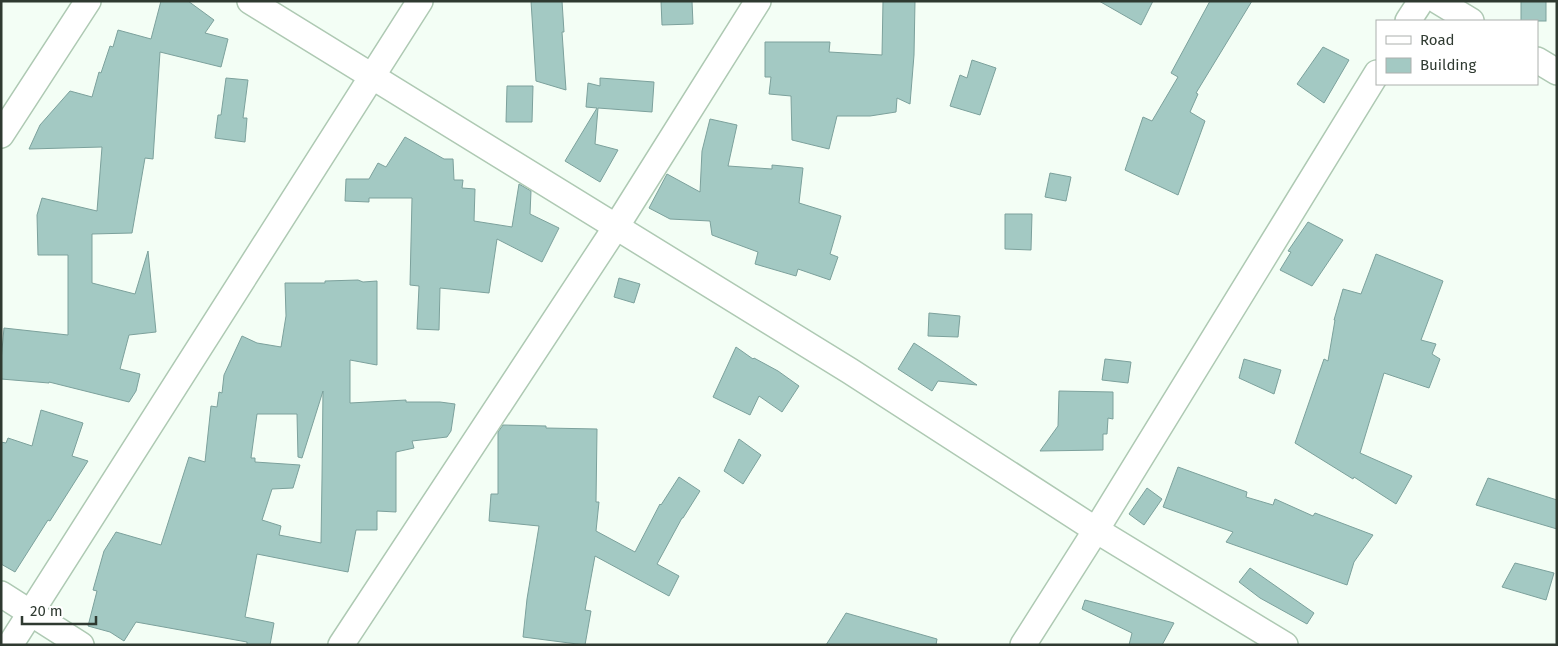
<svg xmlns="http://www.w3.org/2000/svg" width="1558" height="646" font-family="'Fira Sans',sans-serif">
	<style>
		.building { fill: #a3c9c3; stroke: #7ca19c; fill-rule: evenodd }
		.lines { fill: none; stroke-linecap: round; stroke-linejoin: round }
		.minor-casing { stroke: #aec9b3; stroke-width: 28 }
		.minor { stroke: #fff; stroke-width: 25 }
	</style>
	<rect width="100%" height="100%" fill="#f3fef5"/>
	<!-- building -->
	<g class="building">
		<path d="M161 1H188L214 20 205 33 228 39 221 67 160 52 153 159 145 158 132 233 92 234V283L135 294 148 251 156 332 129 335 120 369 140 374 136 391 129 402 49 382V383L1 379V361L4 328 68 335V255H38L37 215 42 198 97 211 102 147 29 149 40 125 70 91 92 97 99 72 101 73 110 46 113 47 118 30 151 39Z"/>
		<path d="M531 1H562L564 32H562L566 90 536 81Z"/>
		<path d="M661 1H692L693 24 662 25Z"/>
		<path d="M883 1H915L914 55 910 104 897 98 896 112 870 116H837L829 149 792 140 791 96 769 94 771 77H765V42H830L829 52 882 55Z"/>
		<path d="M1099 1H1153L1141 25Z"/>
		<path d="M1210 1H1252L1196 93 1198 94 1190 112 1205 121 1178 195 1125 170 1143 117 1152 121 1178 77 1171 73Z"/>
		<rect x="1521" y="1" width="25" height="20"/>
		<path d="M1323 47 1349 60 1324 103 1297 84Z"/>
		<path d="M972 60 996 68 980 115 950 106 960 75 967 78Z"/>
		<path d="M226 78 248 80 243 118H247L245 142 215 138 218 115H221Z"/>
		<path d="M600 78 654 82 652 112 598 108 595 144 618 150 600 182 565 161 597 108 586 107 588 83 600 86Z"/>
		<path d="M507 86H533L532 122H506Z"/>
		<path d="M710 119 737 125 728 166 772 169V165L803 168 799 203 841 216 830 254 838 257 830 280 798 269 796 276 755 264 758 252 712 235 710 221 670 219 649 208 667 174 700 192 702 151Z"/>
		<path d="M405 137 444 159H453L454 180H463L462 188 475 189 474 221 512 227 519 184 531 191 530 214 559 228 542 262 497 239 489 293 440 288 439 330 417 329 419 286 410 285 412 198H369V202L345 201 346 179H369L378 163 386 167Z"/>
		<path d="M1050 173 1071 177 1066 201 1045 197Z"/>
		<path d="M1005 214H1032L1031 250 1005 249Z"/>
		<path d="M1308 222 1343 240 1312 286 1280 270 1291 252 1288 251Z"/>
		<path d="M1376 254 1443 281 1421 340 1436 344 1432 354 1440 359 1429 388 1384 373 1360 453 1412 476 1396 504 1354 477 1353 479 1295 443 1324 359 1328 361 1335 320H1334L1343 289 1361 294Z"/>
		<path d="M619 278 640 284 634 303 614 297Z"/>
		<path d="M358 280 363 282 377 281V365L350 360V403L406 400V402H440L455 404 451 431 447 437 412 441 414 448 396 452V512L377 511V530H356L348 572 257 554 245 617 274 623 270 645H247V642L136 622 124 641 110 632 88 626 97 591 93 590 104 551 116 532 161 545 189 457 205 462 211 406 217 407 219 392 222 393 224 375 242 336 257 343 281 347 286 316 285 283H325V281ZM323 391 322 478 321 543 279 535 281 526 262 520 272 489 293 488 300 465 255 462V458H251L257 414H297L298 457 302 458Z"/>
		<path d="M929 313 960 316 958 337 928 336Z"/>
		<path d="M914 343 940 360 977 385 938 381 932 391 898 369Z"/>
		<path d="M736 347 753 359 754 358 778 371 799 386 782 412 759 396 750 415 713 397Z"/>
		<path d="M1105 359 1131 362 1128 383 1102 380Z"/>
		<path d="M1244 359 1281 370 1274 394 1239 378Z"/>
		<path d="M1059 391 1113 392V419L1108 418 1107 434H1103V450L1040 451 1058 426Z"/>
		<path d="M41 410 83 423 72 456 88 461 50 521 48 520 15 572 1 564V442L6 443 8 438 32 446Z"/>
		<path d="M503 425 546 426V428L597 429 596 502H599L596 531 635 552 660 504 661 505 679 477 700 491 683 518H682L657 564 679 576 669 596 595 556 585 610 591 611 585 645 523 637 527 599 539 526 489 521 491 494H498V432Z"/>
		<path d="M739 439 761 455 743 484 724 471Z"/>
		<path d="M1178 467 1247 492 1246 497 1273 505 1275 499 1313 516 1315 513 1373 535 1354 562 1347 585 1226 542 1233 532 1163 507Z"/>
		<path d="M1488 478 1557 500V529L1476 505Z"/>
		<path d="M1147 488 1162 499 1144 525 1129 514Z"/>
		<path d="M1515 563 1554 573 1546 600 1502 587Z"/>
		<path d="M1250 568 1314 613 1307 624 1260 598 1239 582Z"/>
		<path d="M1085 600 1174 623 1162 645H1129L1132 633 1082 609Z"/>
		<path d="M846 613 937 639 936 645H826Z"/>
	</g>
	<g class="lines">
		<defs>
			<g id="minor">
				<path d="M250 1 850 371 1096 530 1285 645"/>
				<path d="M1438 1 1471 21"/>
				<path d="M1408 21 1421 1"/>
				<path d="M1537 60 1557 72"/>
				<path d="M1 135 88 1"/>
				<path d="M1 594 81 645"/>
				<path d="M10 645 420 1"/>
				<path d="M341 645 616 227 758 1"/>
				<path d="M1023 645 1096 530 1377 73"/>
			</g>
		</defs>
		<!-- minor casing -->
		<use href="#minor" class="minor-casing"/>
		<!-- minor -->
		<use href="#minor" class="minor"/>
	</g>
	<!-- border -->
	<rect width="1558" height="646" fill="none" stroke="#2f3a31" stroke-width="5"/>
	<!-- legend -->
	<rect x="1376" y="20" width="162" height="65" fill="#ffffff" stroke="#acb0ad"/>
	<rect x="1386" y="36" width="25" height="8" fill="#ffffff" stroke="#acb0ad"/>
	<text x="1420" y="45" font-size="15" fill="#2f3a31">Road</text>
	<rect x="1386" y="58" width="25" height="15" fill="#a3c9c3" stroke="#acb0ad"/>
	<text x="1420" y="70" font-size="15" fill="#2f3a31">Building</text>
	<!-- scale -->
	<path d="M22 616v8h74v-8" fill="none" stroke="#2f3a31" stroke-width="2.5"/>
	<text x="30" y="616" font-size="15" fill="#2f3a31" stroke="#ffffff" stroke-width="4" paint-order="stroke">20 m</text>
</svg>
